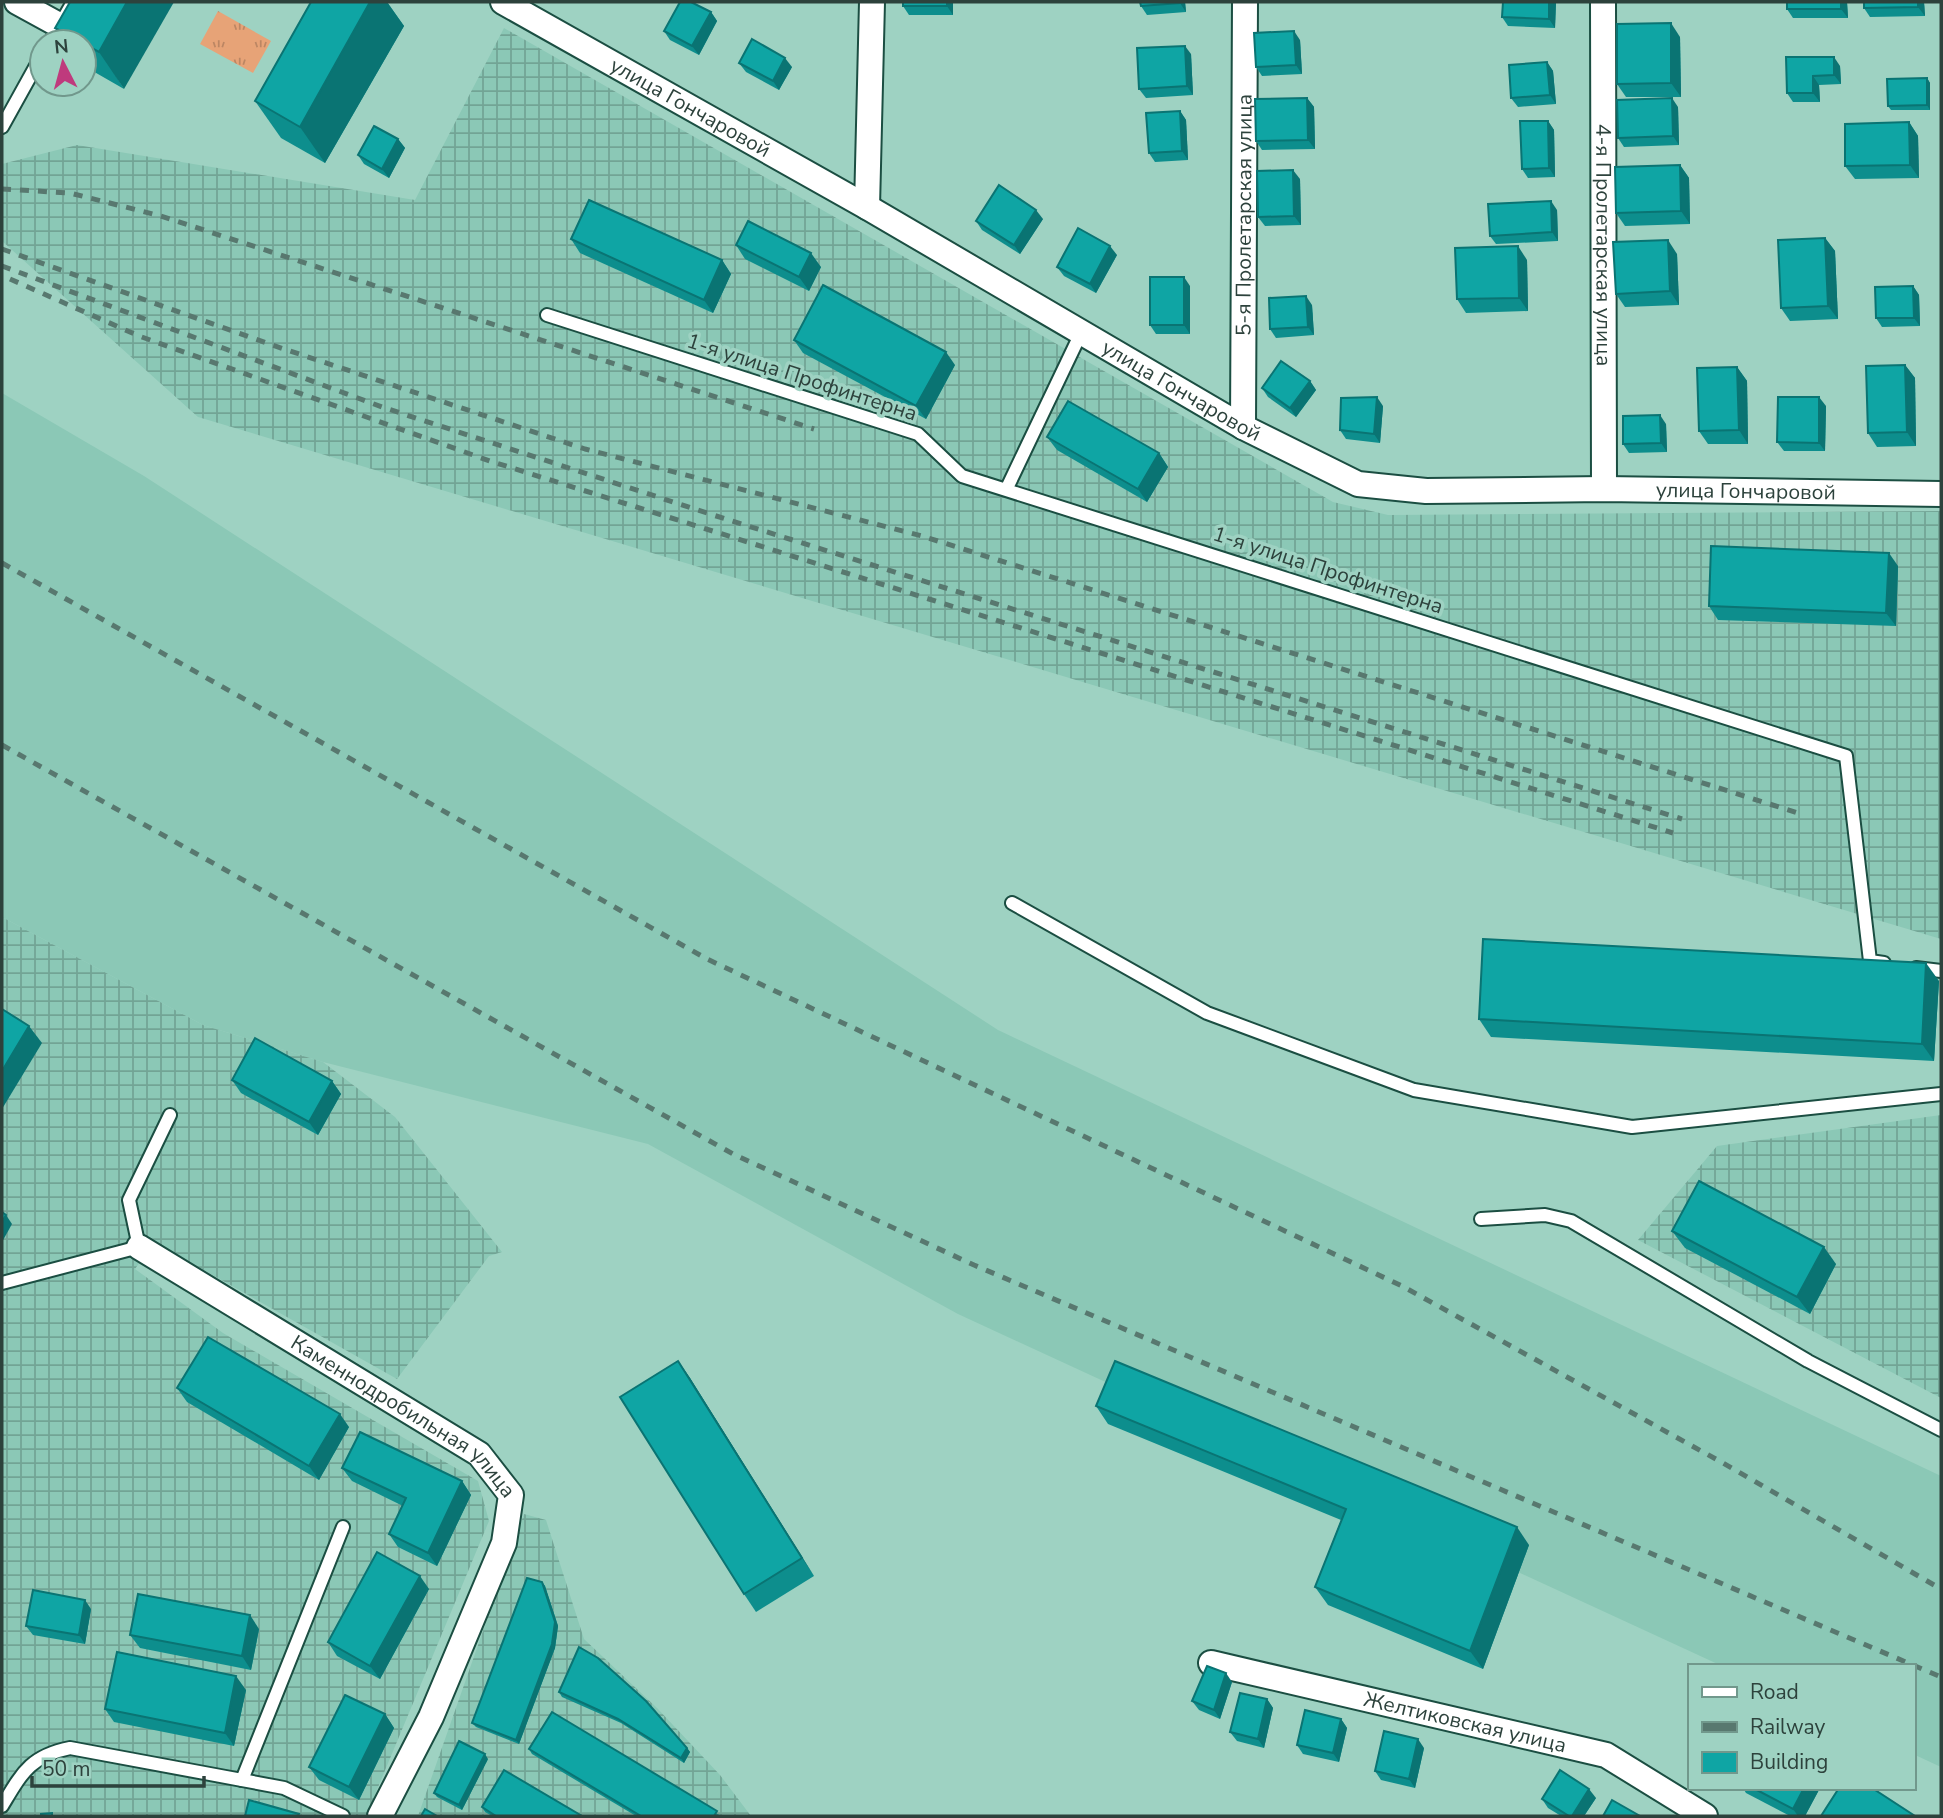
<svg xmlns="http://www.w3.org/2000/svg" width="1943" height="1818" font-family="'Nunito Sans',sans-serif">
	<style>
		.built { fill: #8bc8b6 }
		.industrial { fill: url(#industrial-grid) }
		.park { fill: url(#park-tufts) }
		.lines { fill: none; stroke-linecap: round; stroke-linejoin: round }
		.lane-casing { stroke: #1b4e42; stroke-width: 16 }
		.street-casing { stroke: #1b4e42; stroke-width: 28 }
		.lane { stroke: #fff; stroke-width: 12 }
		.street { stroke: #fff; stroke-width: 24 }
		.rail { stroke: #58786f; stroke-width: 5; stroke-dasharray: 9 9; stroke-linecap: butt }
		.wall { fill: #0d8e8d }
		.shaded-wall { fill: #0a7473 }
		.building { fill: #0fa5a4; stroke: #0a7473; stroke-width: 2 }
		.labels { text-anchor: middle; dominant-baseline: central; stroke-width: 7; stroke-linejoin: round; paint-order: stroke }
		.street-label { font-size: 21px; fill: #2d423c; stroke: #9ed2c2 }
	</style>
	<defs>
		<pattern id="industrial-grid" width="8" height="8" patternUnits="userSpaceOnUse" patternTransform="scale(1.75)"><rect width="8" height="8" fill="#8bc8b6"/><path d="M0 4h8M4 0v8" fill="none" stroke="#72a495"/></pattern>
		<pattern id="park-tufts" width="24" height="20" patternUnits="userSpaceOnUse" patternTransform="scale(1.75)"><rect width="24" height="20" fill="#e7a377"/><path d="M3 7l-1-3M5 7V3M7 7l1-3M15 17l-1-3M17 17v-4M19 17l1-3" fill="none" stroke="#bc8663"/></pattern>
	</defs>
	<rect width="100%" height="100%" fill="#9ed2c2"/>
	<!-- built -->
	<path class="built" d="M2 393 144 476 998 1030 1941 1476V1767L1913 1754V1666H1722L958 1314 648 1144 323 1062 203 1025 2 917Z"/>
	<!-- industrial -->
	<g class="industrial">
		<path d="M504 28 1333 502 1388 515 1941 511V939L198 417 2 241V164L77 145 415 200Z"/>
		<path d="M2 917 203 1025 323 1062 395 1117 502 1252 489 1256 397 1379 154 1242 135 1269 223 1333 478 1481 489 1521 366 1816H2Z"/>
		<path d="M1941 1115V1398L1638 1240 1717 1146Z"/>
		<path d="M524 1514 546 1520 584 1639 657 1708 720 1775 751 1816H418Z"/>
	</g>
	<!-- park -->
	<path class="park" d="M218 11 271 41 253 73 200 44Z"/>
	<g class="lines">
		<defs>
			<g id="lane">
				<path d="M50 42 73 2"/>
				<path d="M2 127 42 55"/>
				<path d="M547 315 918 434 962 476 1846 756 1870 961 1884 963"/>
				<path d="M1007 488 1081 333"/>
				<path d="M1012 903 1207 1013 1414 1090 1632 1127 1941 1094"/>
				<path d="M1916 968 1941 971"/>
				<path d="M1481 1219 1545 1215 1571 1221 1808 1361 1941 1430"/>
				<path d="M2 1283 139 1247 129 1200 170 1115"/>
				<path d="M343 1527 242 1780 284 1788 343 1816"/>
				<path d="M2 1806C22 1773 30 1756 70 1748L242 1780"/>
			</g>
			<g id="street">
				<path d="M17 2 59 25"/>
				<path id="s1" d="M503 2 867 207 1243 427 1358 484 1426 491 1604 489 1941 494"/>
				<path id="s2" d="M1603 2 1604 489"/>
				<path d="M867 207 872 2"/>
				<path id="s3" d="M1243 427 1245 2"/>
				<path id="s4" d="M139 1247 479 1454 511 1495 504 1543 431 1717 380 1816"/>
				<path id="s5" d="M1211 1663 1606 1755 1705 1816"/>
			</g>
		</defs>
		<!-- lane casing -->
		<use href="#lane" class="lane-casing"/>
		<!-- street casing -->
		<use href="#street" class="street-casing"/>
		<!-- lane -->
		<use href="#lane" class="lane"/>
		<!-- street -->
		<use href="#street" class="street"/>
		<!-- rail -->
		<g class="rail">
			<path d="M2 189 70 193 161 216 814 429"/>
			<path d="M2 249 272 345 585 449 922 536 1801 814"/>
			<path d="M2 266 382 407 713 515 1682 819"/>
			<path d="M10 279 139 336 490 461 1673 833"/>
			<path d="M2 563 707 959 1402 1286 1723 1463 1941 1589"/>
			<path d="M2 745 733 1154 974 1265 1941 1677"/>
		</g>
	</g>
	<!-- wall -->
	<g class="wall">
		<path d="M70 2 124 89 84 66V42H65L55 28Z"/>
		<path d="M311 2H387L404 26 325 163 281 138 255 101Z"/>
		<path d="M953 2V15H909L903 6Z"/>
		<path d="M1185 2 1186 12 1147 15 1141 6Z"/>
		<path d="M1503 2H1556L1555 28 1508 26 1502 17Z"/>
		<path d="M1847 2 1848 18H1793L1787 9Z"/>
		<path d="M1924 2 1925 16 1870 17 1864 8Z"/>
		<path d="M711 12 717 21 699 55 670 40 664 31Z"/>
		<path d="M1680 37 1681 97H1626L1617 84Z"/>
		<path d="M1300 40 1302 74 1262 76 1256 67Z"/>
		<path d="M1191 54 1193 95 1146 98 1139 89Z"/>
		<path d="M1786 57 1840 66 1841 84 1819 85 1820 102H1793L1787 93Z"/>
		<path d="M1547 62 1553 71 1556 104 1518 107 1511 98Z"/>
		<path d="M739 63 792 67 779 90 746 72Z"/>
		<path d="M1927 78 1930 83V110H1891L1888 106Z"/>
		<path d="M1307 98 1314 107 1315 149 1262 150 1256 141Z"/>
		<path d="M1678 107 1679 145 1624 147 1618 138Z"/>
		<path d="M1180 111 1186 120 1188 160 1155 162 1149 153Z"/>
		<path d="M1548 121 1554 130 1555 177 1528 178 1522 169Z"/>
		<path d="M1909 122 1918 136 1919 178 1855 179 1845 166Z"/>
		<path d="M398 139 405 148 389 178 364 164 358 155Z"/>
		<path d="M1680 165 1689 178 1690 224 1625 226 1616 213Z"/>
		<path d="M1300 179 1301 225 1265 226 1258 217Z"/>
		<path d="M1557 210 1558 241 1496 244 1490 236Z"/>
		<path d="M1043 219 1020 254 982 230 976 221Z"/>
		<path d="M1825 238 1835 251 1838 319 1790 321 1781 308Z"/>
		<path d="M571 239 722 260 731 274 713 313 580 253Z"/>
		<path d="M736 245 821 267 809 291 745 259Z"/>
		<path d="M1677 254 1679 305 1625 307 1616 294Z"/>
		<path d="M1117 255 1096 293 1064 276 1057 267Z"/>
		<path d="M1527 260 1528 311 1466 313 1457 299Z"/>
		<path d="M1190 286V334H1156L1150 325Z"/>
		<path d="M1913 286 1919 295 1920 326 1882 327 1876 318Z"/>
		<path d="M1312 305 1314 335 1276 338 1270 329Z"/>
		<path d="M794 340 955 365 926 419 803 353Z"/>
		<path d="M1905 365 1915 378 1916 446 1877 447 1868 433Z"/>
		<path d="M1737 367 1747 381 1748 444H1708L1699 431Z"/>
		<path d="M1310 381 1316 390 1296 417 1268 397 1262 388Z"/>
		<path d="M1383 406 1380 443 1346 439 1340 430Z"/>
		<path d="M1826 406 1825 451H1784L1777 442Z"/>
		<path d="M1666 424 1667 452 1629 453 1623 444Z"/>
		<path d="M1047 437 1159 453 1168 467 1147 502 1057 450Z"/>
		<path d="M1898 566 1896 626 1718 620 1709 606Z"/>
		<path d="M1939 981 1934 1061 1491 1037 1479 1019Z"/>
		<path d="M232 1080 332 1081 341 1094 318 1135 241 1093Z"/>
		<path d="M1672 1231 1836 1264 1810 1314 1685 1248Z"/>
		<path d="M678 1361 690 1378 814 1576 756 1612 744 1594Z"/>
		<path d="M177 1388 349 1427 319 1480 187 1402Z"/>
		<path d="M1096 1406 1529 1545 1483 1669 1328 1605 1315 1587 1341 1520 1108 1424Z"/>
		<path d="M342 1468 462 1481 471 1495 437 1566 398 1547 389 1534 403 1506 352 1481Z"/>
		<path d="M542 1582 545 1586 558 1626 555 1648 519 1744 476 1727 472 1723Z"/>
		<path d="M429 1589 380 1679 337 1656 328 1642Z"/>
		<path d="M91 1609 85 1644 33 1635 26 1626Z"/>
		<path d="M259 1629 251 1670 140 1648 130 1635Z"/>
		<path d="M1232 1682 1220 1719 1199 1710 1192 1701Z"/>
		<path d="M246 1690 234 1746 114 1722 105 1709Z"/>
		<path d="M559 1692 687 1748 690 1752 684 1763 621 1723 562 1697Z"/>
		<path d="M1267 1699 1273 1708 1264 1748 1237 1741 1230 1732Z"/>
		<path d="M385 1714 394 1728 359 1800 319 1780 309 1767Z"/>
		<path d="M1341 1719 1347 1728 1339 1762 1303 1754 1297 1745Z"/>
		<path d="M1424 1748 1415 1788 1381 1780 1375 1771Z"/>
		<path d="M529 1749 720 1815 636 1816 532 1754Z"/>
		<path d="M488 1759 462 1810 437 1797 434 1793Z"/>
		<path d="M1743 1788H1820L1805 1816H1790L1746 1793Z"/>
		<path d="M1596 1798 1584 1816H1561L1548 1808 1542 1799Z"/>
		<path d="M482 1807 582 1816H492L485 1812Z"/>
	</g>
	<!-- shaded-wall -->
	<g class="shaded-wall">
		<path d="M127 2H174L124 89 99 52Z"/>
		<path d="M370 2H387L404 26 325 163 300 127Z"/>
		<path d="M947 2H953V15L947 6Z"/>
		<path d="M1180 2H1185L1186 12 1180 3Z"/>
		<path d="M1549 2H1556L1555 28 1549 19Z"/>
		<path d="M1841 2H1847L1848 18 1841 9Z"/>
		<path d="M1918 2H1924L1925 16 1918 7Z"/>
		<path d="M711 12 717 21 699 55 692 46Z"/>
		<path d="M1671 23 1680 37 1681 97 1671 83Z"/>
		<path d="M1294 31 1300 40 1302 74 1296 65Z"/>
		<path d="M1185 46 1191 54 1193 95 1187 86Z"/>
		<path d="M1834 57 1840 66 1841 84 1834 75Z"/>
		<path d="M785 58 792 67 779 90 773 81Z"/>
		<path d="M1547 62 1553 71 1556 104 1550 95Z"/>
		<path d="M1813 76 1819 85 1820 102 1813 93Z"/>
		<path d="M1927 78 1930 83V110L1927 105Z"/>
		<path d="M1307 98 1314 107 1315 149 1308 140Z"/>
		<path d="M1672 98 1678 107 1679 145 1673 136Z"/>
		<path d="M1180 111 1186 120 1188 160 1182 151Z"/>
		<path d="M1548 121 1554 130 1555 177 1549 168Z"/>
		<path d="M1909 122 1918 136 1919 178 1910 165Z"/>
		<path d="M398 139 405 148 389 178 382 169Z"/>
		<path d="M1680 165 1689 178 1690 224 1681 211Z"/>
		<path d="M1293 170 1300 179 1301 225 1294 216Z"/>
		<path d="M1551 201 1557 210 1558 241 1552 232Z"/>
		<path d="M1036 210 1043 219 1020 254 1014 245Z"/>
		<path d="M1825 238 1835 251 1838 319 1828 306Z"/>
		<path d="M1668 240 1677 254 1679 305 1670 291Z"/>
		<path d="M1110 246 1117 255 1096 293 1090 284Z"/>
		<path d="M1518 246 1527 260 1528 311 1519 298Z"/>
		<path d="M811 253 821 267 809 291 799 277Z"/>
		<path d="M722 260 731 274 713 313 704 300Z"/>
		<path d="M1184 277 1190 286V334L1184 325Z"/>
		<path d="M1913 286 1919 295 1920 326 1914 318Z"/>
		<path d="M1306 296 1312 305 1314 335 1308 327Z"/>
		<path d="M946 352 955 365 926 419 916 406Z"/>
		<path d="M1905 365 1915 378 1916 446 1907 432Z"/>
		<path d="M1737 367 1747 381 1748 444 1739 430Z"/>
		<path d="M1310 381 1316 390 1296 417 1290 408Z"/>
		<path d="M1377 397 1383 406 1380 443 1374 434Z"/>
		<path d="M1819 397 1826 406 1825 451 1819 443Z"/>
		<path d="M1660 415 1666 424 1667 452 1661 443Z"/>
		<path d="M1159 453 1168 467 1147 502 1138 489Z"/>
		<path d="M1889 553 1898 566 1896 626 1886 613Z"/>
		<path d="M1926 963 1939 981 1934 1061 1922 1044Z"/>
		<path d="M29 1026 42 1043 2 1109V1071Z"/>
		<path d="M332 1081 341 1094 318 1135 309 1122Z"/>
		<path d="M6 1215 12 1224 2 1242V1222Z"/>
		<path d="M1824 1247 1836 1264 1810 1314 1797 1297Z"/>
		<path d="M678 1361 690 1378 814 1576 802 1558Z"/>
		<path d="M340 1414 349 1427 319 1480 309 1466Z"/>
		<path d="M462 1481 471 1495 437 1566 428 1553Z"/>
		<path d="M1517 1527 1529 1545 1483 1669 1470 1651Z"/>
		<path d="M420 1576 429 1589 380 1679 370 1666Z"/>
		<path d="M542 1582 545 1586 558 1626 555 1648 519 1744 516 1740Z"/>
		<path d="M85 1600 91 1609 85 1644 79 1635Z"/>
		<path d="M250 1615 259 1629 251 1670 242 1656Z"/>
		<path d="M1226 1673 1232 1682 1220 1719 1214 1710Z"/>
		<path d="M236 1676 246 1690 234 1746 225 1733Z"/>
		<path d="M1267 1699 1273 1708 1264 1748 1258 1739Z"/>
		<path d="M385 1714 394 1728 359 1800 349 1787Z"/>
		<path d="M1341 1719 1347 1728 1339 1762 1333 1753Z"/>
		<path d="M1418 1739 1424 1748 1415 1788 1409 1779Z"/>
		<path d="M687 1748 690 1752 684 1763 681 1758Z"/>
		<path d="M485 1754 488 1759 462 1810 459 1805Z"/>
		<path d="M1804 1788H1820L1805 1816H1798L1793 1809Z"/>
		<path d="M1589 1789 1596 1798 1584 1816H1572Z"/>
	</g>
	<!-- building -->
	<g class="building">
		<path d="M70 2H127L99 52 84 44V42H81L55 28Z"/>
		<path d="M311 2H370L300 127 255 101Z"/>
		<path d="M680 2H691L711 12 692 46 664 31Z"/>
		<rect x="903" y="2" width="44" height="4"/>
		<path d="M1140 2H1180V3L1141 6Z"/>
		<path d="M1503 2H1549V19L1502 17Z"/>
		<rect x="1787" y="2" width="54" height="7"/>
		<path d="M1864 2H1918V7L1864 8Z"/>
		<path d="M1671 23V83L1617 84V24Z"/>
		<path d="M1294 31 1296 65 1256 67 1254 33Z"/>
		<path d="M752 39 785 58 773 81 739 63Z"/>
		<path d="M1185 46 1187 86 1139 89 1137 48Z"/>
		<path d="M1786 57H1834V75L1813 76V93H1787Z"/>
		<path d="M1547 62 1550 95 1511 98 1509 65Z"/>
		<path d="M1927 78V105L1888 106 1887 79Z"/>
		<path d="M1307 98 1308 140 1256 141 1255 99Z"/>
		<path d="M1672 98 1673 136 1618 138 1617 100Z"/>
		<path d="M1180 111 1182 151 1149 153 1146 113Z"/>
		<path d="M1520 121H1548L1549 168 1522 169Z"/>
		<path d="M1909 122 1910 165 1845 166V124Z"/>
		<path d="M374 126 398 139 382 169 358 155Z"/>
		<path d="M1680 165 1681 211 1616 213 1615 167Z"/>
		<path d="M1293 170 1294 216 1258 217 1257 171Z"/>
		<path d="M999 185 1036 210 1014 245 976 221Z"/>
		<path d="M589 200 722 260 704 300 571 239Z"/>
		<path d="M1551 201 1552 232 1490 236 1488 204Z"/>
		<path d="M748 221 811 253 799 277 736 245Z"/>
		<path d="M1078 228 1110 246 1090 284 1057 267Z"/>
		<path d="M1825 238 1828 306 1781 308 1778 240Z"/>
		<path d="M1668 240 1670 291 1616 294 1613 242Z"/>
		<path d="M1518 246 1519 298 1457 299 1455 248Z"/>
		<rect x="1150" y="277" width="34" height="48"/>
		<path d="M823 285 946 352 916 406 794 340Z"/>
		<path d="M1913 286 1914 318H1876L1875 287Z"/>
		<path d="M1306 296 1308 327 1270 329 1269 298Z"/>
		<path d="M1281 361 1310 381 1290 408 1262 388Z"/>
		<path d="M1905 365 1907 432 1868 433 1866 366Z"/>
		<path d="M1737 367 1739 430 1699 431 1697 368Z"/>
		<path d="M1377 397 1374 434 1340 430 1341 398Z"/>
		<path d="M1778 397H1819V443L1777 442Z"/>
		<path d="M1068 401 1159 453 1138 489 1047 437Z"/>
		<path d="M1660 415 1661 443 1623 444V416Z"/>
		<path d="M1711 546 1889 553 1886 613 1709 606Z"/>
		<path d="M1483 939 1926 963 1922 1044 1479 1019Z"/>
		<path d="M2 1009 29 1026 2 1071Z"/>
		<path d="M255 1038 332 1081 309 1122 232 1080Z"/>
		<path d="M1699 1181 1824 1247 1797 1297 1672 1231Z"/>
		<path d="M2 1212 6 1215 2 1222Z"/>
		<path d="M208 1337 340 1414 309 1466 177 1388Z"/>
		<path d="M678 1361 802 1558 744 1594 620 1397Z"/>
		<path d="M1115 1361 1517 1527 1470 1651 1315 1587 1346 1509 1096 1406Z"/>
		<path d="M360 1432 462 1481 428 1553 389 1534 406 1498 342 1468Z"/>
		<path d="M377 1552 420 1576 370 1666 328 1642Z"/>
		<path d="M527 1578 542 1582 555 1622 552 1644 516 1740 472 1723Z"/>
		<path d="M33 1590 85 1600 79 1635 26 1626Z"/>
		<path d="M138 1594 250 1615 242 1656 130 1635Z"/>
		<path d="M579 1647 598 1658 646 1701 687 1748 681 1758 618 1719 559 1692Z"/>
		<path d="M117 1652 236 1676 225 1733 105 1709Z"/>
		<path d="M1207 1666 1226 1673 1214 1710 1192 1701Z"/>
		<path d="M1240 1693 1267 1699 1258 1739 1230 1732Z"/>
		<path d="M345 1695 385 1714 349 1787 309 1767Z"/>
		<path d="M1305 1710 1341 1719 1333 1753 1297 1745Z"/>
		<path d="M552 1712 717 1811 714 1816H641L529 1749Z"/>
		<path d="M1384 1731 1418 1739 1409 1779 1375 1771Z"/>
		<path d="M459 1741 485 1754 459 1805 434 1793Z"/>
		<path d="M504 1770 582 1816H496L482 1807Z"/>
		<path d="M1560 1770 1589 1789 1572 1816H1569L1542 1799Z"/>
		<path d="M1753 1788H1804L1793 1809Z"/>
		<path d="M1839 1788H1872L1915 1816H1821Z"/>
		<path d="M249 1800 299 1814 298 1816H245Z"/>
		<path d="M1612 1800 1640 1816H1603Z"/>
		<path d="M425 1809 437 1816H421Z"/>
		<path d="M52 1813V1816H41V1814Z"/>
	</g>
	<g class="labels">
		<!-- street labels -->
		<g class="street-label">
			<text stroke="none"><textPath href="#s1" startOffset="215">улица Гончаровой</textPath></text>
			<text stroke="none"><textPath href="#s3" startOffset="212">5-я Пролетарская улица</textPath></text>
			<text stroke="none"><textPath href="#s2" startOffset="243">4-я Пролетарская улица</textPath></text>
			<text transform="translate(802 377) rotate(18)">1-я улица Профинтерна</text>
			<text stroke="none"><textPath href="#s1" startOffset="782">улица Гончаровой</textPath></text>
			<text stroke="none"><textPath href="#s1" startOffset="1370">улица Гончаровой</textPath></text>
			<text transform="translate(1328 570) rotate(18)">1-я улица Профинтерна</text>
			<text stroke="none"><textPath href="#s4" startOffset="315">Каменнодробильная улица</textPath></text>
			<text stroke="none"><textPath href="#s5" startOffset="261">Желтиковская улица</textPath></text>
		</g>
	</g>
	<!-- border -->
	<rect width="1943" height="1818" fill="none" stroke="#2d423c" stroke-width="7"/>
	<!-- legend -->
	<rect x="1688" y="1664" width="228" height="126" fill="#9ed2c2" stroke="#71988c" stroke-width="2"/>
	<rect x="1702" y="1687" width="35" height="10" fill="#ffffff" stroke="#71988c" stroke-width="2"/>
	<text x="1750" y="1699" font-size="21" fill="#2d423c">Road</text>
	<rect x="1702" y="1722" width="35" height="10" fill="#58786f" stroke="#71988c" stroke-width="2"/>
	<text x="1750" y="1734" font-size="21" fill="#2d423c">Railway</text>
	<rect x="1702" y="1752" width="35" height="21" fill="#0fa5a4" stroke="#71988c" stroke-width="2"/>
	<text x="1750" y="1769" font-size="21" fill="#2d423c">Building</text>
	<!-- north arrow -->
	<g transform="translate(63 63) rotate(354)"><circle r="33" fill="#9ed2c2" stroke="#71988c" stroke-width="2"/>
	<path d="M0-5L12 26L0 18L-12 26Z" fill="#bf3a7d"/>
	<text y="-10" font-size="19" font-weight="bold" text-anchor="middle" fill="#2d423c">N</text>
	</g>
	<!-- scale -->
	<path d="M32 1776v10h172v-10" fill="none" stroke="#2d423c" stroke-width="3.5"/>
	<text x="42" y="1776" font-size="21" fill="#2d423c" stroke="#9ed2c2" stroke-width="5" paint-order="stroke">50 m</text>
</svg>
